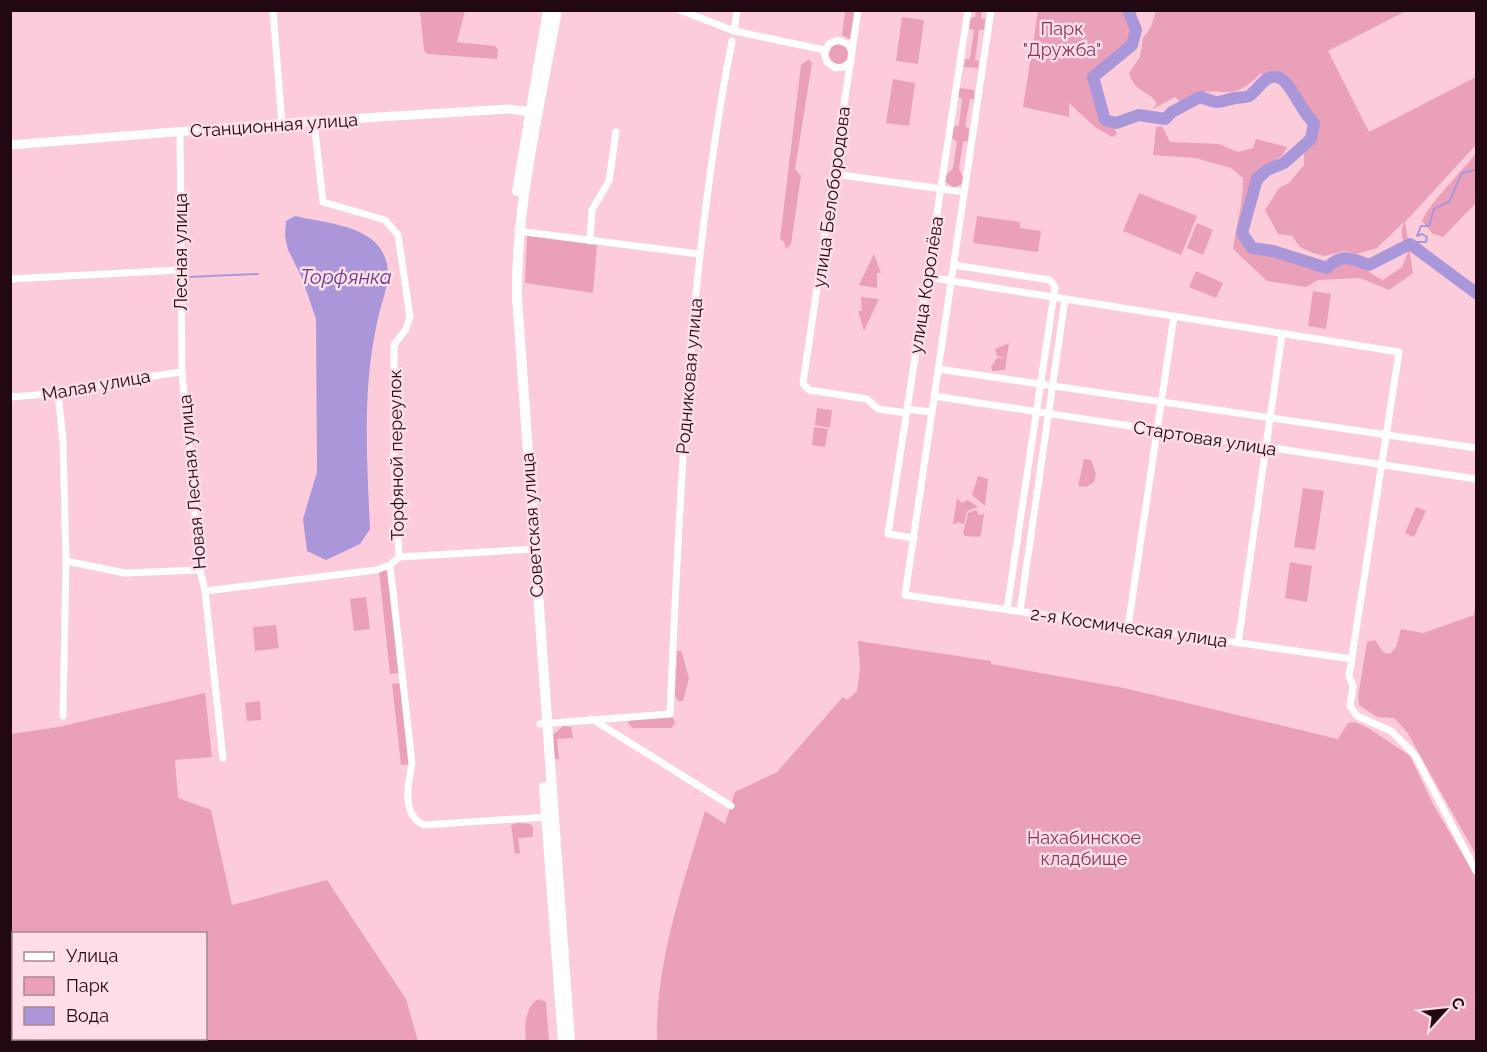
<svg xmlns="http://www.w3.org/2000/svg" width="1487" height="1052" font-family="Raleway,sans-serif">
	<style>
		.green { fill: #eaa0b9; fill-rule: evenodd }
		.water { fill: #aa97d9 }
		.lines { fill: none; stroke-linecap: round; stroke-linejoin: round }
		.stream { stroke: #aa97d9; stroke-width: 2 }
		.river { stroke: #aa97d9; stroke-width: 12 }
		.minor { stroke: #fff; stroke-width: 7 }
		.secondary { stroke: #fff; stroke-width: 9 }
		.primary { stroke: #fff; stroke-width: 10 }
		.labels { text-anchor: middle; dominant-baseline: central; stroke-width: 5; stroke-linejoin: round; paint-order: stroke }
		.park-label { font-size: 18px; fill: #8c3257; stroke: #ffdee8 }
		.street-label { font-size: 18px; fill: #220812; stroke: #ffdee8 }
		.water-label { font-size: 20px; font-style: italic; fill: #5e4191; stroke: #ffdee8 }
	</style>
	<rect width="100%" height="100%" fill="#fcccdb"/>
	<!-- green -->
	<g class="green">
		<path d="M420 11H465L457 42 495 46 498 50 497 59 427 54 424 50Z"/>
		<path d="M845 11H855L850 39 842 35Z"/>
		<path d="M976 11H982L981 18 985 19 984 30H979L975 60 979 61 978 68 964 67 965 59H970L974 30 969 29 971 18 975 17Z"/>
		<path d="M1038 11H1126L1131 36 1123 49 1094 75 1093 89 1117 134 1112 137 1095 127 1069 103V117L1023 107Z"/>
		<path d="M1156 11H1406L1328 51 1369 132 1476 77V145L1405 222 1413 273 1389 290 1360 278 1318 280 1306 287 1267 281 1233 249C1236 226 1244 201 1243 178L1231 168 1195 158 1153 155 1156 127 1162 126 1170 142 1219 144 1238 152 1253 148 1256 139 1287 147 1282 156 1263 168 1268 177C1252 193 1239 221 1247 243L1268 253 1290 254 1323 269C1332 268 1340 262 1348 261 1357 261 1371 275 1383 280L1402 267 1408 252C1403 239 1399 236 1404 222L1377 248 1357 254 1345 251 1325 256 1313 253 1300 247 1292 236 1278 234 1265 210 1279 188 1289 183 1304 165V153L1319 131V124L1285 76 1260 74C1230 105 1224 84 1193 95 1188 96 1185 100 1180 102L1175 97 1151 110 1157 104C1150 90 1136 95 1129 73L1140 57 1143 38 1151 27Z"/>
		<path d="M902 17 924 20 918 64 896 61Z"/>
		<circle cx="839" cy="54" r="10"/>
		<path d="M809 59 812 63 795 169 801 176 791 244 786 249 784 242 780 239 801 65Z"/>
		<path d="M893 79 915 83 909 126 886 123Z"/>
		<path d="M959 88 974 90V99H970L965 126 969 129 968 141 963 142 959 169 964 179 962 184 953 188 945 181 946 175 953 168 957 142 952 138 953 127 959 125 962 98 958 97Z"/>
		<path d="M1476 153V203L1443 237 1433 234 1422 221C1427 206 1464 169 1476 153Z"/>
		<path d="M1139 193 1197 216 1181 255 1123 231Z"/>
		<path d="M977 216 1020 222V228L1041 231 1038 252 973 243Z"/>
		<path d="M1197 223 1213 230 1203 255 1187 248Z"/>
		<path d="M527 236 597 245 593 293 525 283Z"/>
		<path d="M874 254 881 273H877V288L859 285Z"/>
		<path d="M1196 271 1223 283 1216 298 1189 287Z"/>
		<path d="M1313 291 1331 294 1326 329 1308 326Z"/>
		<path d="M861 297 879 299 864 331 858 311H862Z"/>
		<path d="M1009 343 1005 370 992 371 991 367 997 358H1005L997 356 995 349Z"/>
		<path d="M817 408 832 410 830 428 815 425Z"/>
		<path d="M814 427 828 429 825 447 812 445Z"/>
		<path d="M1084 459 1091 460 1096 474 1094 482 1086 487 1078 486Z"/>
		<path d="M978 476 988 479 985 506 972 495Z"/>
		<path d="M1303 488 1324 491 1315 550 1294 547Z"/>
		<path d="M957 498 962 503 968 500 978 507 967 511 964 524 958 522 953 525Z"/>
		<path d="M1416 507 1426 511 1414 537 1405 533Z"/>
		<path d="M976 510 979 515 984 514 981 535 978 537 965 536 963 533 968 513Z"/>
		<path d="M1290 562 1312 566 1307 602 1285 598Z"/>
		<path d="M388 570 400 673 390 674 379 571Z"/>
		<path d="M366 597 370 629 354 631 350 599Z"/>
		<path d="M1476 602V855L1407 732 1394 718 1377 717 1359 705 1358 697 1367 642 1375 640 1383 652 1390 654 1396 647 1401 629 1423 633 1474 615Z"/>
		<path d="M276 625 279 648 255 651 253 627Z"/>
		<path d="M858 641 991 661V664L1124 688 1338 739 1348 723 1355 722 1370 729 1410 756 1434 806 1476 877V1041L657 1042C655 963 683 885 705 811L725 824 735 792 777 772 843 697 847 700 857 691 860 668Z"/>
		<path d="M681 650 689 678 683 701H678L675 695 677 652Z"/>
		<path d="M401 683 411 764 401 765 392 684Z"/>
		<path d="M205 693 212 757 175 760 178 798 211 810 232 905 327 880 406 999 418 1041H11V734L58 727ZM14 934H206V1038H14Z"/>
		<path d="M260 701 261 720 247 721 245 703Z"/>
		<path d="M672 717 675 722 672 728H633L628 724 629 720Z"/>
		<path d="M563 726 571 727 573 738 557 739 559 759H555L551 737Z"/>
		<path d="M517 823 530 824 533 827V837L518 838 520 853 515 854 511 825Z"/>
		<path d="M539 999 546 1002 549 1041H526C524 1028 525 1005 539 999Z"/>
	</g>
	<!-- water -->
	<path class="water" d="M295 216C321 222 364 225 380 248 397 273 382 296 377 323 362 391 367 460 370 529L360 544 326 560 307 551 303 519 317 472 316 319 302 278 288 250 285 236 286 221Z"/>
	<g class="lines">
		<!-- stream -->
		<g class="stream">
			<path d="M1413 246 1415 242H1426L1427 237 1422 234 1417 236 1421 226H1429L1434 209 1449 202 1462 173 1476 170"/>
			<path d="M187 277 258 274"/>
		</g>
		<!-- river -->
		<path class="river" d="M1128 10 1136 30 1132 45 1093 77 1105 120 1116 123 1139 115 1165 119 1172 112 1200 97C1222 105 1215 102 1235 98 1240 97 1245 98 1249 96 1259 90 1265 72 1280 78 1292 84 1301 112 1314 123L1311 139 1284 163 1267 170 1257 179 1242 233 1252 248 1273 251 1327 268C1341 253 1351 258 1369 265L1410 244 1476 293"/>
		<!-- minor -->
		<g class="minor">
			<path d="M273 10 282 124"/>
			<path d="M680 10 734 31 825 50"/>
			<path d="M858 10 803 383 809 390 867 399 878 409 907 413"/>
			<path d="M991 10 905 595 1352 659"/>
			<path d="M734 31 737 10"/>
			<path d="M851 61 844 67 835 68 827 62 824 53 829 44 837 40 848 44 852 52"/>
			<path d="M314 121 323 202 385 220 398 235 410 317 406 329 394 345V465L399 557 390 565 412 764C408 783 401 815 424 825L546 817"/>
			<path d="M180 132 182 372 200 570 205 591 223 758"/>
			<path d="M834 174 964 192"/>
			<path d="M518 231 699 254"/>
			<path d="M590 241 592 210 609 181 616 132"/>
			<path d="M954 265 1050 280 1055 287 1007 609"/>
			<path d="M927 277 1399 352 1349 676 1353 686 1350 706 1357 716 1391 731 1415 755 1476 871"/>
			<path d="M10 279 180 270"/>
			<path d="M938 369 1476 448"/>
			<path d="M58 394 63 440 66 561 63 716"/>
			<path d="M934 396 1476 479"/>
			<path d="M10 397C68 394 124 379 182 372"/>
			<path d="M907 409 932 412"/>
			<path d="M914 538 888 534 968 10"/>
			<path d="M399 557 534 549"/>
			<path d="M66 561 125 573 200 570"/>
			<path d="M205 591 376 570 390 565"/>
			<path d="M1020 611 1065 299"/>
			<path d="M1128 627 1174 316"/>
			<path d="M1238 643 1282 334"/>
			<path d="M592 719 731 806"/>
			<path d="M540 724 670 714C680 488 689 263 732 41"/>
		</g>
		<!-- secondary -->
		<path class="secondary" d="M10 145 314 121 509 109 538 113"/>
		<!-- primary -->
		<g class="primary">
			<path d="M557 10C540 106 516 201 517 298L570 1042"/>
			<path d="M517 191 548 10"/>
			<path d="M544 787 563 1042"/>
		</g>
	</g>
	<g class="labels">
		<!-- park labels -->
		<g class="park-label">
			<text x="1062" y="28">Парк<tspan x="1062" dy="21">"Дружба"</tspan></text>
			<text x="1084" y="837">Нахабинское<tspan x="1084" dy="21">кладбище</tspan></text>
		</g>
		<!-- street labels -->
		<g class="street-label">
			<text transform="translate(274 125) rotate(-4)">Станционная улица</text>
			<text transform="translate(831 197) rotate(-82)">улица Белобородова</text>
			<text transform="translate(180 252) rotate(-90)">Лесная улица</text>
			<text transform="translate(926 285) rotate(-81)">улица Королёва</text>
			<text transform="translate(689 376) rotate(-85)">Родниковая улица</text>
			<text transform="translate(96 385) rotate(-10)">Малая улица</text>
			<text transform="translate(1205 438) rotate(9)">Стартовая улица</text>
			<text transform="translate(396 455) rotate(-91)">Торфяной переулок</text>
			<text transform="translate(192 482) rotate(-95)">Новая Лесная улица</text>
			<text transform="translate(532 525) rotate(-94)">Советская улица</text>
			<text transform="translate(1129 627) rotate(8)">2-я Космическая улица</text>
		</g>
		<!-- water labels -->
		<g class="water-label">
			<text x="346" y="277">Торфянка</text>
		</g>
	</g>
	<!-- border -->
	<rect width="1487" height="1052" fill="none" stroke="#220812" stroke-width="24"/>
	<!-- legend -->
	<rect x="12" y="932" width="195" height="108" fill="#ffdee8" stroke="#a78892" stroke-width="1.5"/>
	<rect x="24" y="952" width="30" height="9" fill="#ffffff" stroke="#a78892" stroke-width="1.5"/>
	<text x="66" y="962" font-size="18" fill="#220812">Улица</text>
	<rect x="24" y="977" width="30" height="18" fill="#eaa0b9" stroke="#a78892" stroke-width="1.5"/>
	<text x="66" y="992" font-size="18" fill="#220812">Парк</text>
	<rect x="24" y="1007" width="30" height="18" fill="#aa97d9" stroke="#a78892" stroke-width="1.5"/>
	<text x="66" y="1022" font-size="18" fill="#220812">Вода</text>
	<!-- north arrow -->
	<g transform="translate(1445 1010) rotate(63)" stroke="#ffdee8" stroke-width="4.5" paint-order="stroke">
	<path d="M0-4.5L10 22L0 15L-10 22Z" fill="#220812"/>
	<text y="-9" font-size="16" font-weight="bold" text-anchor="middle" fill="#220812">С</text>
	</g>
</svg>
